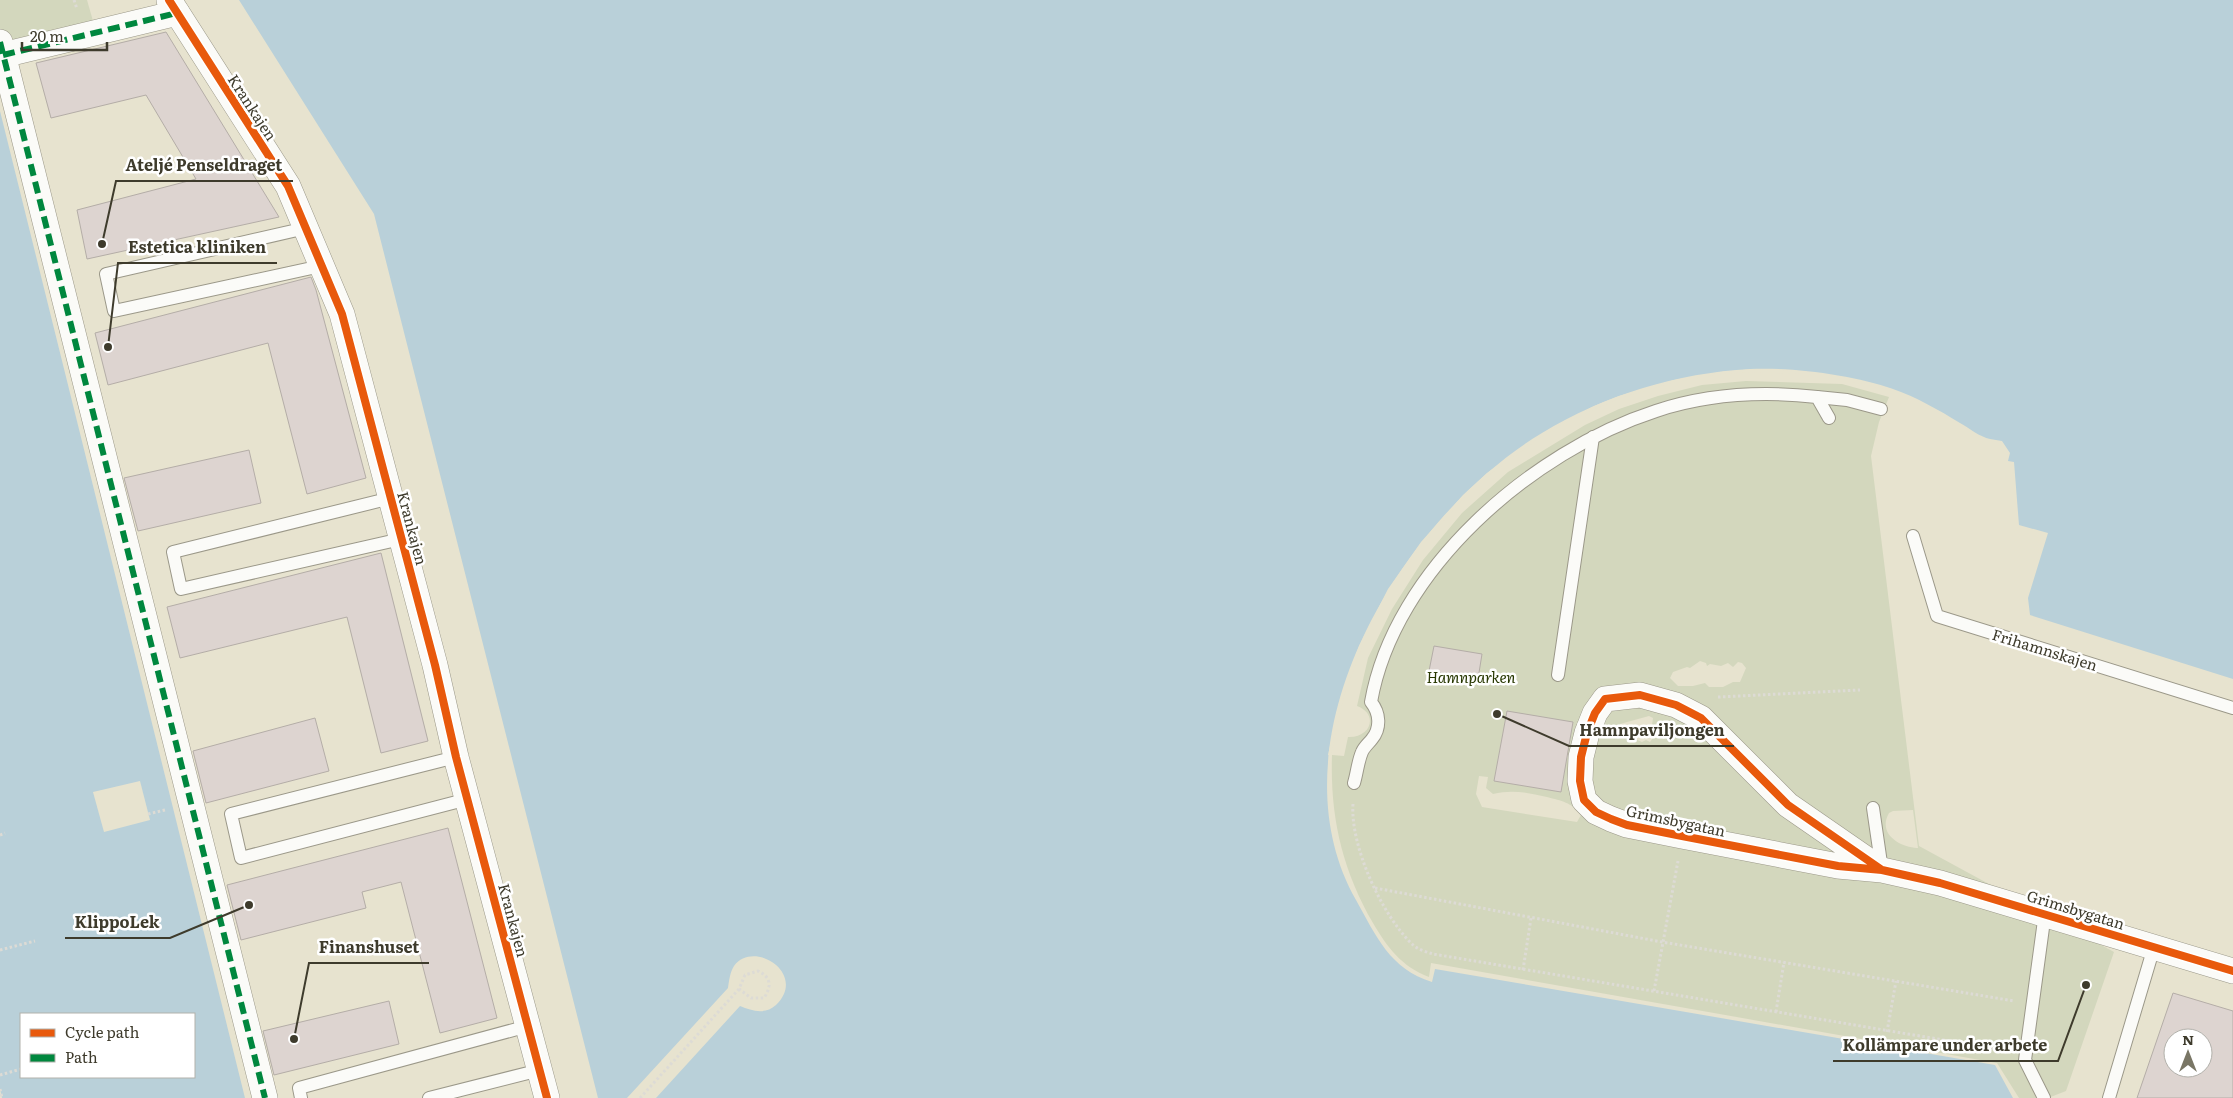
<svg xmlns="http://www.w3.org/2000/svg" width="2233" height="1098" font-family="Literata,serif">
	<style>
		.green { fill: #d3d7bd; fill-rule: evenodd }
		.water { fill: #b9d0d9; fill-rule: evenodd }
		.pier { fill: #e7e3cf }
		.building { fill: #ddd4d0; stroke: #b4ada7; fill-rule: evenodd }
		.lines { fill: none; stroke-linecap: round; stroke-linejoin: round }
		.lane-casing { stroke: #9b9889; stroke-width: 14 }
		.street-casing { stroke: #9b9889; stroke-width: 26 }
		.path { stroke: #dddbd5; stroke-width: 3; stroke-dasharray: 2.5 2.5; stroke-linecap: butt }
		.lane { stroke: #fbfbf8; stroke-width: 12 }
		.street { stroke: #fbfbf8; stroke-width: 25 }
		.quiet { stroke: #00873e; stroke-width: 6; stroke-dasharray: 12 6; stroke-linecap: butt }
		.cycleway-casing { stroke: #fff; stroke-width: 11 }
		.cycleway { stroke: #e8590c; stroke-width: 8 }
		.labels { text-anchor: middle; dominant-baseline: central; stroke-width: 5; stroke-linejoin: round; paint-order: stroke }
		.street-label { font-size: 15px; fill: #3e3b2c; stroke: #fff }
		.park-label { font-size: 15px; font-style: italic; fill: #273700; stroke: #fff }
		.leader { fill: none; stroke: #3e3b2c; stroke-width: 2 }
		.callout-dot { fill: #3e3b2c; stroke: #fff; stroke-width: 2 }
		.callout-label { font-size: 16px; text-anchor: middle; font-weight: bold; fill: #3e3b2c; stroke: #fff; stroke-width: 5; stroke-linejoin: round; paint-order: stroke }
	</style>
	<rect width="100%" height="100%" fill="#e7e3cf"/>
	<!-- green -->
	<g class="green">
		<path d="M0 0H87L93 21 0 44Z"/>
		<path d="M1746 381 1842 384 1889 397 1879 422 1871 456 1919 846 2114 952 2066 1091 2048 1098H2019L1997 1063 1431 963 1429 977C1402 967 1387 947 1373 923 1342 869 1330 817 1332 755L1344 756 1348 737C1371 738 1379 714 1357 706L1368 658 1392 609 1423 560 1462 513 1508 472 1585 425 1619 409 1658 396 1702 385ZM1700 661 1706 663 1707 666 1710 664 1721 666 1728 663 1733 667 1738 662 1742 663 1746 668 1740 682H1733L1723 687H1709L1705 683 1693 686H1678L1670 678 1673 672 1687 667 1690 668ZM1649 716 1653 718 1652 725 1655 735 1650 742 1646 740 1642 742 1619 732 1620 724ZM1479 776 1488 777 1486 788 1493 794C1513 789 1528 793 1547 797 1562 801 1571 802 1581 815L1577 822 1482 807 1476 794ZM1913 810 1918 848H1917C1900 847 1877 834 1889 813L1893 811Z"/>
	</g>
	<!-- water -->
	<g class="water">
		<path d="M239 0H2233V679L2030 615 2028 598 2048 533 2019 525 2014 462 2008 461 2010 453 2002 441C1998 440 1994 440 1990 439 1980 437 1969 428 1960 423 1939 410 1916 397 1893 389 1854 375 1791 367 1750 369 1677 373 1605 395 1542 433 1402 517 1266 740 1356 900 1376 936 1390 969 1432 982L1435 969 1995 1065 2013 1098H656L740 1006C752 1011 765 1015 776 1005 808 974 754 939 734 966 730 972 729 981 728 988L627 1098H598L374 214Z"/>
		<path d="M0 111 245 1098H2L0 1089ZM21 1014H194V1077H21Z"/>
	</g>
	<!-- pier -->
	<g class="pier">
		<path d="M1753 369 1801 371 1849 378 1892 389 1891 391 1849 381 1800 374 1753 372 1721 374 1675 382 1620 398 1569 421 1541 437 1489 475 1465 497 1423 544 1390 591 1362 647 1344 696 1331 755H1328L1341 696 1359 646 1388 589 1421 542 1463 495 1487 473 1540 435 1594 406 1619 396 1674 380 1721 372Z"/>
		<path d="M140 781 150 820 104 832 93 792Z"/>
	</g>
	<!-- building -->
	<g class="building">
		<path d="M166 32 279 217 87 259 77 210 196 179 146 95 51 118 36 63Z"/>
		<path d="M311 277 316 290 366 478 307 494 268 343 108 385 95 333Z"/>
		<path d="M249 450 261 503 138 531 124 478Z"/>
		<path d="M381 553 428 741 381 753 347 617 180 658 167 607Z"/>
		<path d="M1434 646 1482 654 1478 679 1429 671Z"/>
		<path d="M1507 711 1573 722 1561 792 1494 781Z"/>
		<path d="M315 718 329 771 206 803 193 751Z"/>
		<path d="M448 828 497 1018 440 1033 401 882 362 892 366 908 241 940 227 885Z"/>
		<path d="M2173 993 2233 1011V1098H2137ZM2173 1038H2203V1068H2173Z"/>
		<path d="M389 1001 399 1044 274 1075 263 1031Z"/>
	</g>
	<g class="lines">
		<defs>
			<g id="lane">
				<path d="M306 228 106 274 114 311 321 266"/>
				<path d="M1817 397 1847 400 1881 409"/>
				<path d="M391 498 173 552 181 589 401 539"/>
				<path d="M1913 536 1937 616 2233 708"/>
				<path d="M1558 675 1593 437"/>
				<path d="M456 757 231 814 241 858 468 799"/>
				<path d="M1354 783C1357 773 1358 761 1362 752 1364 747 1369 743 1372 739 1381 728 1380 713 1371 702 1394 570 1532 451 1656 411 1707 394 1763 391 1817 397L1829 418"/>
				<path d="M1873 808 1882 870"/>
				<path d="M301 1098 299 1088 528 1026"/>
				<path d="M429 1098 540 1070"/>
				<path d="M2044 1098 2025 1060 2045 913"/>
				<path d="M2109 1098 2154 947"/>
			</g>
			<g id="street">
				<path d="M169 0 288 186 342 314 435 665 456 757 547 1098"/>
				<path d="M0 42 265 1098"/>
				<path d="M3 55 177 13"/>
				<path d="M1882 870 1788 805 1701 718 1676 705 1640 695 1605 699 1595 713 1587 733 1581 757 1580 781 1584 800 1596 812 1611 819 1627 825 1682 836 1838 866 1882 870 1940 883 2233 971"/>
			</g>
		</defs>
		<!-- lane casing -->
		<use href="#lane" class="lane-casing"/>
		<!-- street casing -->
		<use href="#street" class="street-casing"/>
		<!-- path -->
		<g class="path">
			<path d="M74 0 77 9"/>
			<path d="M1718 697 1860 690"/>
			<path d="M1353 804C1350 846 1382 915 1412 944 1417 949 1426 952 1433 954L1997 1049 2006 1053"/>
			<path d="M148 814 165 810"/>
			<path d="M0 835 5 833"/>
			<path d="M1375 888 1662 942 2014 1001"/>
			<path d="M0 950 35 941"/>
			<path d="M1523 970 1531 918"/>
			<path d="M1654 991 1678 861"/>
			<path d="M1776 1012 1784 962"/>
			<path d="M1887 1032 1896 981"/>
			<path d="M0 1075 21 1069"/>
			<path d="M0 1089 2 1098"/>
			<path d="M640 1098 739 989 745 975 758 971C771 977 772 986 764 998H751L739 989"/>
		</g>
		<!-- lane -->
		<use href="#lane" class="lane"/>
		<!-- street -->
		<use href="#street" class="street"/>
		<!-- quiet -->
		<g class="quiet">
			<path d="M0 42 265 1098"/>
			<path d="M3 55 177 13"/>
		</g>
		<defs>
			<g id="cycleway">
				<path d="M169 0 288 186 342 314 435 665 456 757 547 1098"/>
				<path d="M1882 870 1788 805 1701 718 1676 705 1640 695 1605 699 1595 713 1587 733 1581 757 1580 781 1584 800 1596 812 1611 819 1627 825 1682 836 1838 866 1882 870 1940 883 2233 971"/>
			</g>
		</defs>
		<!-- cycleway casing -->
		<use href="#cycleway" class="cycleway-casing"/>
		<!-- cycleway -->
		<use href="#cycleway" class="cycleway"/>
	</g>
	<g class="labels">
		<!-- street labels -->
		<g class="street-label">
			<text transform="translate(253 107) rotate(57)">Krankajen</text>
			<text transform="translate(413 528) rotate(75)">Krankajen</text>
			<text transform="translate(2045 649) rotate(17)">Frihamnskajen</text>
			<text transform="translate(1676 820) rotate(12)">Grimsbygatan</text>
			<text transform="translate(2076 909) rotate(17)">Grimsbygatan</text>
			<text transform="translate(514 920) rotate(75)">Krankajen</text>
		</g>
		<!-- park labels -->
		<g class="park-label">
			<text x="1471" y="676">Hamnparken</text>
		</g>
	</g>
	<!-- callouts -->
	<path class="leader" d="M102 244L116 181H293M108 347L118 263H277M1497 714L1569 746H1734M249 905L170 938H65M294 1039L309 963H429M2086 985L2058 1061H1833"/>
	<g class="callout-dot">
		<circle cx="102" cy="244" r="5"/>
		<circle cx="108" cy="347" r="5"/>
		<circle cx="1497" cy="714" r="5"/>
		<circle cx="249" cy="905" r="5"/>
		<circle cx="294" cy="1039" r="5"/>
		<circle cx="2086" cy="985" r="5"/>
	</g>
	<g class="callout-label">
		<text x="204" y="171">Ateljé Penseldraget</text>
		<text x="197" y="253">Estetica kliniken</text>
		<text x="1652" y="736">Hamnpaviljongen</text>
		<text x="117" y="928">KlippoLek</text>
		<text x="369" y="953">Finanshuset</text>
		<text x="1945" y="1051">Kollämpare under arbete</text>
	</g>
	<!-- legend -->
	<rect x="20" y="1013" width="175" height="65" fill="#ffffff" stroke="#b2b1ab"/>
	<rect x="30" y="1029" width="25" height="8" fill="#e8590c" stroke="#b2b1ab"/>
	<text x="65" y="1038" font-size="15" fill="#3e3b2c">Cycle path</text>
	<rect x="30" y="1054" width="25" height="8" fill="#00873e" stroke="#b2b1ab"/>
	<text x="65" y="1063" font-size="15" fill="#3e3b2c">Path</text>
	<!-- north arrow -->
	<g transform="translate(2188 1053)"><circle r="24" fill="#ffffff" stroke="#b2b1ab"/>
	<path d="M0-4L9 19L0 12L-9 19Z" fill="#797665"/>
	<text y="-8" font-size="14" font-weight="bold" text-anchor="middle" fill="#3e3b2c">N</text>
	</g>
	<!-- scale -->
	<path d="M22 42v8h85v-8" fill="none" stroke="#3e3b2c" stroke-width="2.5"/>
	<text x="30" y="42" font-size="15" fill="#3e3b2c" stroke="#ffffff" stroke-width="4" paint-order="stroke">20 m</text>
</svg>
